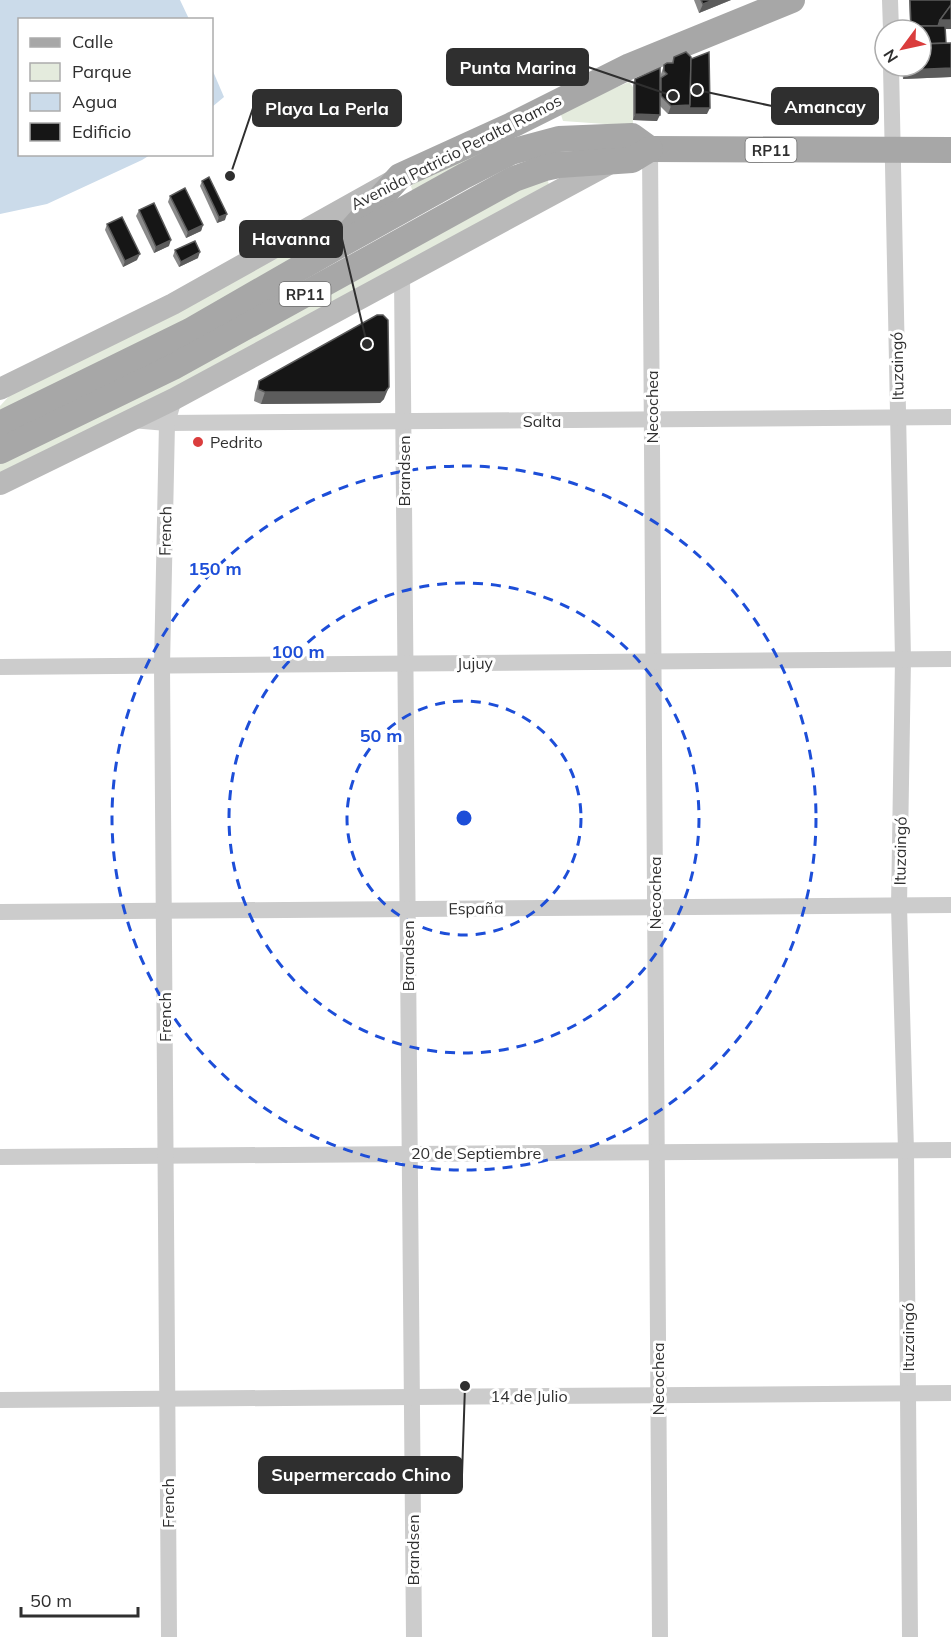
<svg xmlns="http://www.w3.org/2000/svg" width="951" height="1637" font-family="Mulish,sans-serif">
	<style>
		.green { fill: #e4ebdd }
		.water { fill: #cbdbea }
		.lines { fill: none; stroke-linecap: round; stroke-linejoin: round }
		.street { stroke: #ccc; stroke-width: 16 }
		.secondary { stroke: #b9b9b9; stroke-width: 22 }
		.primary { stroke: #a7a7a7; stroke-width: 26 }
		.wall { fill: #8a8a8a }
		.shaded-wall { fill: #5c5c5c }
		.building { fill: #161616; stroke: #5c5c5c; stroke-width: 1.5 }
		.ring { fill: none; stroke: #1d4ed8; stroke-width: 3; stroke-dasharray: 10 8 }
		.poi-dot { fill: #da3d3d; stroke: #fff; stroke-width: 2 }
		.labels { text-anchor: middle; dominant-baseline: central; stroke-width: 6; stroke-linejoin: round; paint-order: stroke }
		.shield { fill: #fff; stroke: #6d6d6d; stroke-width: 1.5 }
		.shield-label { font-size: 15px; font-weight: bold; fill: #2f2f2f }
		.street-label { font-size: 16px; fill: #2f2f2f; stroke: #fff }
		.poi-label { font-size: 16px; fill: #2f2f2f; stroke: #fff; text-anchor: start }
		.centre { fill: #1d4ed8; stroke: #fff; stroke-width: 3 }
		.ring-label { font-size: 18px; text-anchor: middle; font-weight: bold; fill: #1d4ed8; stroke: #fff; stroke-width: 6; stroke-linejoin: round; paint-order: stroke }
		.leader { fill: none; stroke: #2f2f2f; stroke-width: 2 }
		.callout-dot { fill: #2f2f2f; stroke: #fff; stroke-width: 2 }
		.callout { fill: #2f2f2f; stroke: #2f2f2f; stroke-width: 2 }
		.callout-label { font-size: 18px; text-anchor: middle; font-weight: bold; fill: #fff }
	</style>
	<rect width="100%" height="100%" fill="#fff"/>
	<!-- green -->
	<g class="green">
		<path d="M629 82 633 87V126L563 121 561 115 564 110Z"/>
		<path d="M508 140 413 191 412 190 411 186 421 178Z"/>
		<path d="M547 177 549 185 166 396 0 475V461L518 187Z"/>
		<path d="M349 217 333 238 194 318 0 414V406L12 393Z"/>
	</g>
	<!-- water -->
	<g class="water">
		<path d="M0 0H180L189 19 20 20V154L150 155 142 160 47 204 0 214Z"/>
		<path d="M212 69 224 97 212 107Z"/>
	</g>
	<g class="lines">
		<!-- street -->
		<g class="street">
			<path d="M890 0 891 30"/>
			<path d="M891 66 903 659 899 906 906 1150 910 1637"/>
			<path d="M650 149 660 1637"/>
			<path d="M402 276 414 1637"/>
			<path d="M132 420 167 423 951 417"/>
			<path d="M0 667 951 659"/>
			<path d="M0 912 951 905"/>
			<path d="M0 1157 951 1150"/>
			<path d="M0 1400 951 1393"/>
			<path d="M169 1637 162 666 167 423 174 399"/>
		</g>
		<!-- secondary -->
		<g class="secondary">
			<path d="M0 389 173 304 391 182"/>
			<path d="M0 484 174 399 614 161"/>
		</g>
		<!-- primary -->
		<g class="primary">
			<path d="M650 149 951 150"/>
			<path d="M350 232 400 176 512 125 630 66 792 0"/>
			<path d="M0 424 190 331 338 246 464 176 511 152 559 139 632 136 650 149"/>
			<path d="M0 451 173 367 514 179 545 168 559 165 632 160 650 149"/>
		</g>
	</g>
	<!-- wall -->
	<g class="wall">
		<path d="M694 0H731L699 13Z"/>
		<path d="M909 0H951L945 29 946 43H951V77L903 79 902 66H921V30H904L905 26H910Z"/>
		<path d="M674 57 691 59 707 114H668L660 106 657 121 633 120V85L635 79 660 82 661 74 664 65 672 63Z"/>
		<path d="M202 181 225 220 217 223 200 186Z"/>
		<path d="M170 196 203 225 201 231 186 238 168 202Z"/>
		<path d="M139 210 169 246 154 253 136 216Z"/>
		<path d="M107 224 137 260 123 267 105 230Z"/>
		<path d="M175 250 198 258 179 267 173 256Z"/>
		<path d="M259 381 384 399 380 403 261 404 254 401 255 393Z"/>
	</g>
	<!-- shaded-wall -->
	<g class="shaded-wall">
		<path d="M713 0H731L699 13 703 4Z"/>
		<path d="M940 20H951V29H910Z"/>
		<path d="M951 68V77L903 79 906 70Z"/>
		<path d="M690 105 710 108 707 114H668L671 106Z"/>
		<path d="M635 114 660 115 657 121 633 120Z"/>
		<path d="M227 214 225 220 217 223 219 217Z"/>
		<path d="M203 225 201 231 186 238 188 232Z"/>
		<path d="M171 240 169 246 154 253 156 247Z"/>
		<path d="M200 252 198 258 179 267 181 262Z"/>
		<path d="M140 254 137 260 123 267 125 261Z"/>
		<path d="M389 387 384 399 380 403 261 404 265 392Z"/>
	</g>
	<!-- building -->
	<g class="building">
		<path d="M701 0H713L703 4Z"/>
		<path d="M910 0H951V5L940 20 938 26H911Z"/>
		<path d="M951 5V20H940Z"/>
		<path d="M905 26H945L946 43 921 44V30H905Z"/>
		<path d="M951 43V68L906 70V66H921V44Z"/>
		<path d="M686 52 691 57 690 105 671 106 661 96V78L667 74 664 71V65L667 63H673L674 57Z"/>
		<path d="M709 52 710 108H689L690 105 691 59Z"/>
		<path d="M660 68V115L635 114V79Z"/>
		<path d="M209 177 227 214 219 217 202 181Z"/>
		<path d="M185 188 203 225 188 232 170 196Z"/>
		<path d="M154 203 171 240 156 247 139 210Z"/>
		<path d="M122 217 140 254 125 261 107 224Z"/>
		<path d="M195 241 200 252 181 262 175 250Z"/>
		<path d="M377 315H383L388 320 389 387 385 392H265L258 389 259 381Z"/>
	</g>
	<!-- distance rings -->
	<g class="ring">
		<circle cx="464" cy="818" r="117"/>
		<circle cx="464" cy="818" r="235"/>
		<circle cx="464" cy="818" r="352"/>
	</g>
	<!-- markers -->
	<circle class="poi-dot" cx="198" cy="442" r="6"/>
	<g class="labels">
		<!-- shield labels -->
		<g class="shield">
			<rect x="745.5" y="138" width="51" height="24" rx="4.5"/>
			<rect x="279.5" y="282" width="51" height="24" rx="4.5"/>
		</g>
		<g class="shield-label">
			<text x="771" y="150">RP11</text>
			<text x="305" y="294">RP11</text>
		</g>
		<!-- street labels -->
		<g class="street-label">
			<text transform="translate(456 152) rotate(-27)">Avenida Patricio Peralta Ramos</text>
			<text transform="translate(897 366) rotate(-91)">Ituzaingó</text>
			<text transform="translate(652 407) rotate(-90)">Necochea</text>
			<text x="542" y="421">Salta</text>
			<text transform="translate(404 471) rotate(-90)">Brandsen</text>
			<text transform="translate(165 531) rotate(-89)">French</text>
			<text transform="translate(475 663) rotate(-1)">Jujuy</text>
			<text transform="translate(900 851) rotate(-89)">Ituzaingó</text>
			<text transform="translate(655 893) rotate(-90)">Necochea</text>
			<text transform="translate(476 908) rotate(-1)">España</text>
			<text transform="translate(408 956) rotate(-90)">Brandsen</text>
			<text transform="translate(165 1017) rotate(-90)">French</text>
			<text x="476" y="1153">20 de Septiembre</text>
			<text transform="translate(908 1337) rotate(-90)">Ituzaingó</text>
			<text transform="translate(658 1379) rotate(-90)">Necochea</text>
			<text x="529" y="1396">14 de Julio</text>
			<text transform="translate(168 1503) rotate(-90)">French</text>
			<text transform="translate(413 1550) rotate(-90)">Brandsen</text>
		</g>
		<!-- poi labels -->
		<g class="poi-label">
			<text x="210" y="442">Pedrito</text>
		</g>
	</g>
	<circle cx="464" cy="818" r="9" class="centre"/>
	<g class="ring-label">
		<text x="215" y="575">150 m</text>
		<text x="298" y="658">100 m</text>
		<text x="381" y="742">50 m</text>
	</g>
	<!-- callouts -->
	<path class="leader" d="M673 96L588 67M697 90L772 106M230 176L253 108M367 344L342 239M465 1386L462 1475"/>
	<g class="callout-dot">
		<circle cx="673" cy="96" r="6"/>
		<circle cx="697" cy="90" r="6"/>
		<circle cx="230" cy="176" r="6"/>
		<circle cx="367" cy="344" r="6"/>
		<circle cx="465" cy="1386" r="6"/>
	</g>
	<g class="callout">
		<rect x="447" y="49" width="141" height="36" rx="6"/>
		<rect x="772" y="88" width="106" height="36" rx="6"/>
		<rect x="253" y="90" width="148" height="36" rx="6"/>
		<rect x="240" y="221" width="102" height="36" rx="6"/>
		<rect x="259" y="1457" width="203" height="36" rx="6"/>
	</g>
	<g class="callout-label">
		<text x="518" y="74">Punta Marina</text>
		<text x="825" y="113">Amancay</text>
		<text x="327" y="115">Playa La Perla</text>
		<text x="291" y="245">Havanna</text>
		<text x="361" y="1481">Supermercado Chino</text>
	</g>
	<!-- legend -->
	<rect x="18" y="18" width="195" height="138" fill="#ffffff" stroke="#acacac" stroke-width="1.5"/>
	<rect x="30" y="38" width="30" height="9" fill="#a7a7a7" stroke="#acacac" stroke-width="1.5"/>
	<text x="72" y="48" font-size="18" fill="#2f2f2f">Calle</text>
	<rect x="30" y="63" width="30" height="18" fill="#e4ebdd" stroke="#acacac" stroke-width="1.5"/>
	<text x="72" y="78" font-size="18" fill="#2f2f2f">Parque</text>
	<rect x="30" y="93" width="30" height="18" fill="#cbdbea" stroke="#acacac" stroke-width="1.5"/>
	<text x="72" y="108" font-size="18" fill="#2f2f2f">Agua</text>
	<rect x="30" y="123" width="30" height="18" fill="#161616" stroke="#acacac" stroke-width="1.5"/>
	<text x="72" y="138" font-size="18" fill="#2f2f2f">Edificio</text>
	<!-- north arrow -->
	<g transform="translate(903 48) rotate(237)"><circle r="28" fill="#ffffff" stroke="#acacac" stroke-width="1.5"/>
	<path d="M0-4.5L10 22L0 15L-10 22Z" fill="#da3d3d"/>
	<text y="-9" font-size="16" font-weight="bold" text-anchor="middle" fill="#2f2f2f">N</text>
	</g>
	<!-- scale -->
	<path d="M21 1607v9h117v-9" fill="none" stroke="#2f2f2f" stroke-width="3"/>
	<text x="30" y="1607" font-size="18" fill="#2f2f2f" stroke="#ffffff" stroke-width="4.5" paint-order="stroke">50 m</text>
</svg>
